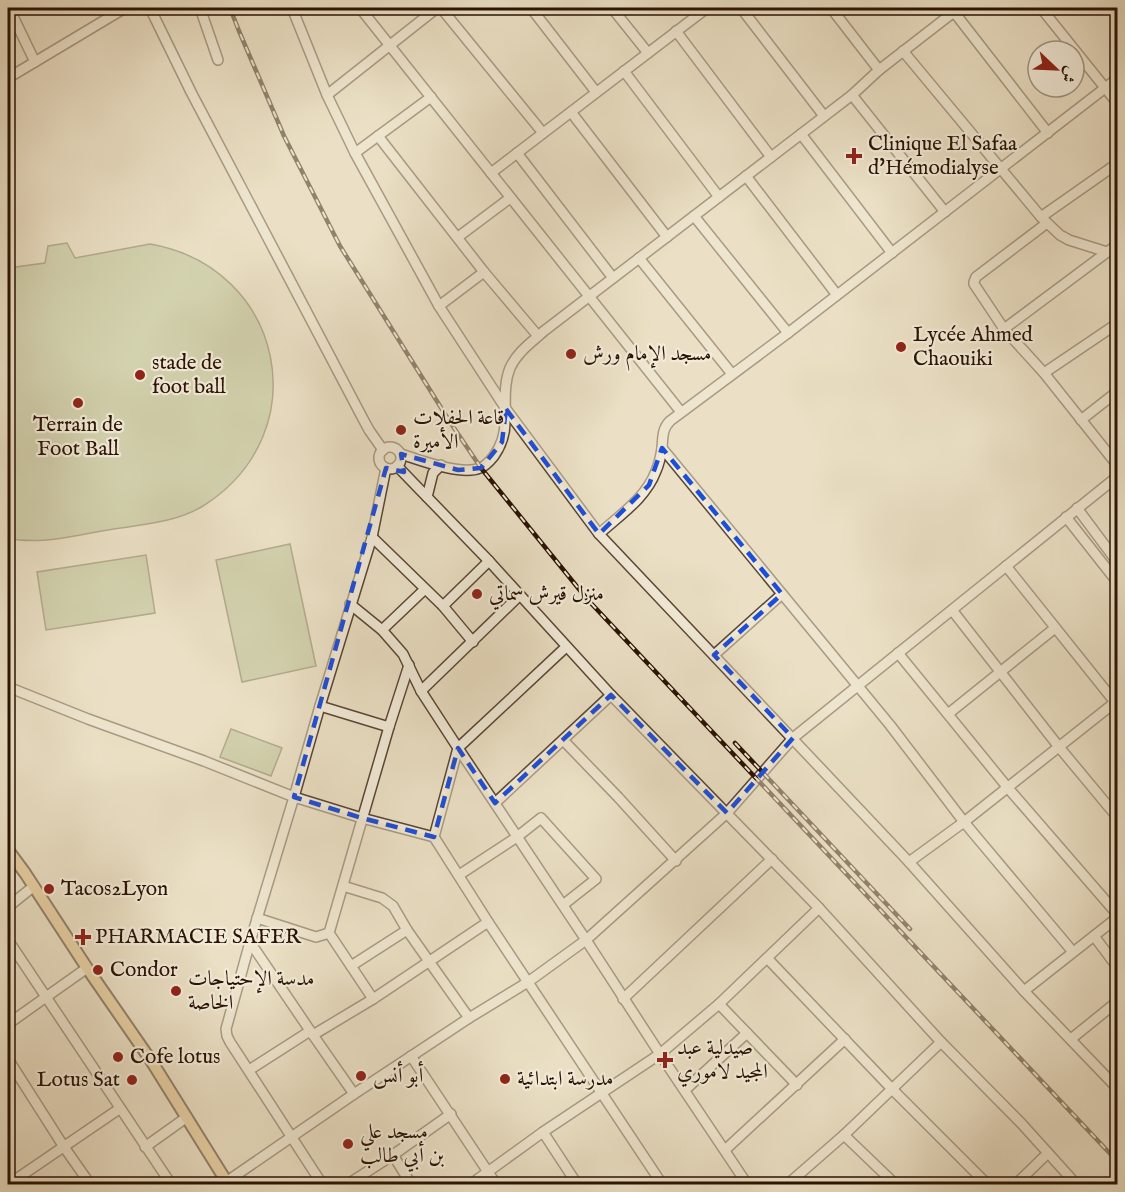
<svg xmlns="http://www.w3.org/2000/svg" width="1125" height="1192" font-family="'IM FELL English',Amiri,serif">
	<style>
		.green { fill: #b7c295; stroke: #706a4c; stroke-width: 1.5 }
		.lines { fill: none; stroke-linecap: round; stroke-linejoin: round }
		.minor-casing { stroke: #5a4634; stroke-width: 12 }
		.major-casing { stroke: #291203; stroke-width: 14 }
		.minor { stroke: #f2ebd9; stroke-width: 9 }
		.major { stroke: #e6c082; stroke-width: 10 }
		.rail-casing { stroke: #291203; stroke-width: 4.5 }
		.rail { stroke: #f2ebd9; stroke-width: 2; stroke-dasharray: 7; stroke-linecap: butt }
		.marked { fill: none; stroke: #1d4ed8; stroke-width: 4.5; stroke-dasharray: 12 8; stroke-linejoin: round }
		.poi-dot { fill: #8f2418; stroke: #f2ebd9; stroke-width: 2 }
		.labels { text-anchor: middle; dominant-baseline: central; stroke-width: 4.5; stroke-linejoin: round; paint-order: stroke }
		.poi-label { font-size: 21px; fill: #291203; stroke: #f2ebd9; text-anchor: start }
	</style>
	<rect width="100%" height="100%" fill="#ebe0c5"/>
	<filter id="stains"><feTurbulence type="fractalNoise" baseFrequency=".00333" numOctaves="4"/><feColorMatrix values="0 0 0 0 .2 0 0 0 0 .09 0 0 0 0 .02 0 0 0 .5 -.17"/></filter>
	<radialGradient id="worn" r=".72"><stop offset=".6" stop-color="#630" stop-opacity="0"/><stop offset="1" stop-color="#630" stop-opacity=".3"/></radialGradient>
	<!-- green -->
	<g class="green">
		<path d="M67 243 75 258 150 244C284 267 319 433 203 506 174 524 135 525 102 531 72 536 38 545 8 538V268L45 263 48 246Z"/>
		<path d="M290 544 316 666 242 682 216 560Z"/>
		<path d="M146 555 155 613 46 630 37 572Z"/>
		<path d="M231 729 282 748 271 776 220 757Z"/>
	</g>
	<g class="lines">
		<defs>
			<g id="minor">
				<path d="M9 8 35 62"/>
				<path d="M150 8 191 92 362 417 369 430 383 450"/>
				<path d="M200 8 218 60"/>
				<path d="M292 8 327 95 355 153 439 306 506 409 599 534 909 862 1024 991 1118 1089"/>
				<path d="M360 8 681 412"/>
				<path d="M441 8 543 133"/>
				<path d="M531 8 596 92"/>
				<path d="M612 8 648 53"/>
				<path d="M741 8 824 116"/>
				<path d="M831 8 879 70 959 8"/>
				<path d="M1041 8 1118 104"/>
				<path d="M954 12 1048 133"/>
				<path d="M676 31 771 157"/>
				<path d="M903 51 1041 217 1060 235 1069 240 1107 252"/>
				<path d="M624 71 719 197"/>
				<path d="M8 78 125 8"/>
				<path d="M327 95 437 8"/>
				<path d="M852 95 879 70"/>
				<path d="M571 112 667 237"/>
				<path d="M801 134 892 253"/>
				<path d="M378 136 484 272 538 336"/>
				<path d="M355 153 431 97"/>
				<path d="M517 153 613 278"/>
				<path d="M491 173 707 8"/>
				<path d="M746 176 837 295"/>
				<path d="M694 216 788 333"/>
				<path d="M1041 217 1118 163"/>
				<path d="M1047 223 976 277 974 282V284L1004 329 1044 373 1118 466"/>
				<path d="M458 237 510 198"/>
				<path d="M639 258 732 374"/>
				<path d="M439 306 484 272"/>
				<path d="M1004 329 1118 244"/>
				<path d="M1044 373 1118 323"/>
				<path d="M1081 420 1118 391"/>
				<circle cx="390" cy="458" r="11"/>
				<path d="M662 448 890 725 964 822 1073 952"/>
				<path d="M401 454C420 460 461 476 480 468 486 466 490 461 494 456 501 446 505 435 505 422 506 404 503 385 510 368 517 352 532 342 544 331L852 95 945 212"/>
				<path d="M397 466 489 561 611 695 819 908 941 1042 1021 1123 1076 1184"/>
				<path d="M427 497 433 473 441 465"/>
				<path d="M1077 508 1118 563"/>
				<path d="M1066 517 1118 583"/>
				<path d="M599 534C620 515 646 498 656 471 659 464 661 455 662 448 663 437 662 429 670 421L788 333 1118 78"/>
				<path d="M372 537 443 606 489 561"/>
				<path d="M1006 566 1118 706"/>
				<path d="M350 604 382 630 403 654 421 691 458 748 586 940 660 1054 747 1184"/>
				<path d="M443 606 473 642"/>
				<path d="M952 610 1059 747 1118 818"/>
				<path d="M382 630 425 589"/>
				<path d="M898 653 1008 788 1118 915"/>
				<path d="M714 655 782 594"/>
				<path d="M8 687 88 719 204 761 294 797 362 818 434 837 488 922 662 1184"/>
				<path d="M421 691 520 595"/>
				<path d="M320 706 389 727"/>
				<path d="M948 714 1055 628"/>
				<path d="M563 740 618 797 676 861"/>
				<path d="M495 803 611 695"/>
				<path d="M434 837 458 748 566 647"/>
				<path d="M909 862 964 822 1118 700"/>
				<path d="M459 875 517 837 541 818 596 879 563 905"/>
				<path d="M343 886 382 898 393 906 407 930 469 1018"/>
				<path d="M8 907 34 886"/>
				<path d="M257 918 316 937 329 933"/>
				<path d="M1094 936 1118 968"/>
				<path d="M8 940 171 1184"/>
				<path d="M250 942 313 1035 354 1094"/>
				<path d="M767 958 892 1089 987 1184"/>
				<path d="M351 966 407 930"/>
				<path d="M1024 991 1118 917"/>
				<path d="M373 999 329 933 389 727 409 665"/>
				<path d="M623 999 772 859"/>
				<path d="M719 1004 797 1085"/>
				<path d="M8 1024 87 968"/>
				<path d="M313 1035 373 999 488 922"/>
				<path d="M1071 1039 1118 1001"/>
				<path d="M411 1056 496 1184"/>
				<path d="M8 1059 64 1147 90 1184"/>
				<path d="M249 1070 310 1031"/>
				<path d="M685 1090 747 1033"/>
				<path d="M543 1132 577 1184"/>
				<path d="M844 1135 895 1184"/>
				<path d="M145 1147 187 1117"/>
				<path d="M725 1150 845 1039"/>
				<path d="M393 1155 411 1184"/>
				<path d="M226 1182 354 1094 469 1018 528 982 586 940 727 813 793 738 1118 476"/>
				<path d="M9 1184 119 1109"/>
				<path d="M322 1184 230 1042 227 1036 226 1029 250 942 294 797 320 706 372 537 386 468"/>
				<path d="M348 1184 393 1155 451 1114"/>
				<path d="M471 1184 543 1132 660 1054 719 1004 819 908"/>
				<path d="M788 1184 844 1135 941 1042"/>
				<path d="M1016 1184 1048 1153"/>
			</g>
			<path id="major" d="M8 850 25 873 87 968 152 1062 228 1184"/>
		</defs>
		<!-- minor casing -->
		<use href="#minor" class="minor-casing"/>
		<!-- major casing -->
		<use href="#major" class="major-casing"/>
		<!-- minor -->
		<use href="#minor" class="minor"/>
		<!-- major -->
		<use href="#major" class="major"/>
		<defs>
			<g id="rail">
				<path d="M230 8 239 31 284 136 340 246 450 422 481 468 587 599 1118 1162"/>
				<path d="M735 743 910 929"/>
			</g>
		</defs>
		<!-- rail casing -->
		<use href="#rail" class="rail-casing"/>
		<!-- rail -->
		<use href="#rail" class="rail"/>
	</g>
	<!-- marked area -->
	<path d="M0 0H1125V1192H0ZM506 409 599 534 649 485 662 448 782 594 714 655 793 738 727 813 611 695 495 803 458 748 434 837 362 818 294 797 386 468 404 472 401 454 458 470 481 468 502 442Z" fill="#ebe0c5" fill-opacity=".55" fill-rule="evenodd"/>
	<path class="marked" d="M506 409 599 534 649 485 662 448 782 594 714 655 793 738 727 813 611 695 495 803 458 748 434 837 362 818 294 797 386 468 404 472 401 454 458 470 481 468 502 442Z"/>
	<!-- markers -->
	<g class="poi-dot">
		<path d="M851 147h6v6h6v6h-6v6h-6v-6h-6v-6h6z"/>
		<circle cx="901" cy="347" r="6"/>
		<circle cx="571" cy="354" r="6"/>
		<circle cx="140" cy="375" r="6"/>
		<circle cx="78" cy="403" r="6"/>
		<circle cx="401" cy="430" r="6"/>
		<circle cx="477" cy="594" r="6"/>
		<circle cx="49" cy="889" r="6"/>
		<path d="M80 928h6v6h6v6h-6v6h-6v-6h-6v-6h6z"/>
		<circle cx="98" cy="970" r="6"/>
		<circle cx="176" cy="991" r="6"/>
		<circle cx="118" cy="1057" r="6"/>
		<path d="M662 1051h6v6h6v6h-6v6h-6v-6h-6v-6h6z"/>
		<circle cx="361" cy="1076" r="6"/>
		<circle cx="505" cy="1079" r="6"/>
		<circle cx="132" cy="1080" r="6"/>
		<circle cx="348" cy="1144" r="6"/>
	</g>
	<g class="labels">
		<!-- poi labels -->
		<g class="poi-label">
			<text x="868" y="144">Clinique El Safaa<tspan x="868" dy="24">d'Hémodialyse</tspan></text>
			<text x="913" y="335">Lycée Ahmed<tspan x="913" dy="24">Chaouiki</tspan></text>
			<text x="583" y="354">مسجد الإمام ورش</text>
			<text x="152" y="363">stade de<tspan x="152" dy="24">foot ball</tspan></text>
			<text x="413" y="418">قاعة الحفلات<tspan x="413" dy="24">الأميرة</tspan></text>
			<text x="78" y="425" text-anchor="middle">Terrain de<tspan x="78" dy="24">Foot Ball</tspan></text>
			<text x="489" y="594">منزل قيرش سماتي</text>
			<text x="61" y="889">Tacos2Lyon</text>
			<text x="95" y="937">PHARMACIE SAFER</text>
			<text x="110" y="970">Condor</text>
			<text x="188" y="979">مدسة الإحتياجات<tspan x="188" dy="24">الخاصة</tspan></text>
			<text x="677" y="1048">صيدلية عبد<tspan x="677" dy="24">المجيد لاموري</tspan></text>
			<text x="130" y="1057">Cofe lotus</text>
			<text x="373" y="1076">أبو أنس</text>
			<text x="517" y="1079">مدرسة ابتدائية</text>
			<text x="120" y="1080" text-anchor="end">Lotus Sat</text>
			<text x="360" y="1132">مسجد علي<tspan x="360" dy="24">بن أبي طالب</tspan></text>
		</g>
	</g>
	<!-- margin -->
	<rect width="1125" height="1192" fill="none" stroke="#ebe0c5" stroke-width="30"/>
	<rect x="9" y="9" width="1107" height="1174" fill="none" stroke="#291203" stroke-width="3"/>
	<rect x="15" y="15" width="1095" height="1162" fill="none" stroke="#291203" stroke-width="1.5"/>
	<!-- north arrow -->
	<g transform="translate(1056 69) rotate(113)"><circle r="28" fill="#f2ebd9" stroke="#a29483" stroke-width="1.5"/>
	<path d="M0-4.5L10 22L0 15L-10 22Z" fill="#8f2418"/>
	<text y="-9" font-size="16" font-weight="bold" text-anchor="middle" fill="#291203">ش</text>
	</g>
	<rect width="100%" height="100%" filter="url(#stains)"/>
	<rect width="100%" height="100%" fill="url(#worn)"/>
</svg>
